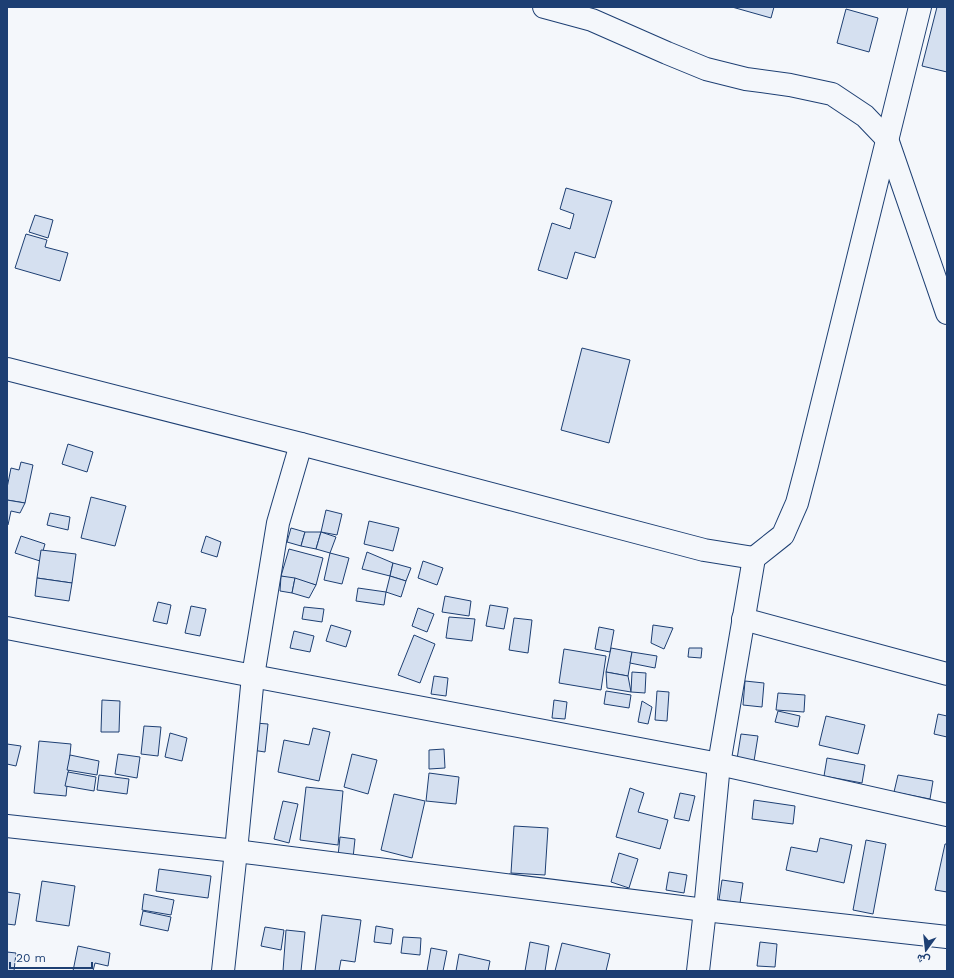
<svg xmlns="http://www.w3.org/2000/svg" width="954" height="978" font-family="'Work Sans',Vazirmatn,sans-serif">
	<style>
		.building { fill: #d5e0f0; stroke: #1d3f73 }
		.lines { fill: none; stroke-linecap: round; stroke-linejoin: round }
		.minor-casing { stroke: #1d3f73; stroke-width: 24 }
		.minor { stroke: #f4f7fb; stroke-width: 22 }
	</style>
	<rect width="100%" height="100%" fill="#f4f7fb"/>
	<!-- building -->
	<g class="building">
		<path d="M732 7H774L771 18Z"/>
		<path d="M937 7H947V72L922 66Z"/>
		<path d="M846 9 878 18 869 52 837 43Z"/>
		<path d="M566 188 612 201 595 258 575 252 567 279 538 270 552 223 570 229 574 214 560 209Z"/>
		<path d="M35 215 53 220 48 238 29 232Z"/>
		<path d="M26 234 47 240 45 247 68 253 60 281 15 268Z"/>
		<path d="M582 348 630 360 609 443 561 430Z"/>
		<path d="M68 444 93 452 87 472 62 464Z"/>
		<path d="M21 462 33 465 25 503 7 500V488L11 468 19 470Z"/>
		<path d="M91 497 126 506 115 546 81 538Z"/>
		<path d="M7 500 25 503 20 513 11 511 8 525H7Z"/>
		<path d="M326 510 342 514 337 535 321 532Z"/>
		<path d="M50 513 70 517 68 530 47 525Z"/>
		<path d="M369 521 399 528 393 551 364 544Z"/>
		<path d="M291 528 305 532 301 546 287 542Z"/>
		<path d="M305 532H321L316 549 301 546Z"/>
		<path d="M321 532 336 537 330 553 316 549Z"/>
		<path d="M21 536 45 544 40 561 15 553Z"/>
		<path d="M206 536 221 542 217 557 201 552Z"/>
		<path d="M289 549 323 558 316 585 281 576Z"/>
		<path d="M41 550 76 554 72 583 37 578Z"/>
		<path d="M367 552 393 563 390 576 362 569Z"/>
		<path d="M330 553 349 558 342 584 324 580Z"/>
		<path d="M423 561 443 568 437 585 418 578Z"/>
		<path d="M393 563 411 568 406 581 390 576Z"/>
		<path d="M281 576 295 578 292 593 280 591Z"/>
		<path d="M390 576 406 581 401 597 386 592Z"/>
		<path d="M37 578 72 583 69 601 35 596Z"/>
		<path d="M295 578 316 585 309 598 292 593Z"/>
		<path d="M358 588 386 592 384 605 356 601Z"/>
		<path d="M445 596 471 601 469 616 442 612Z"/>
		<path d="M158 602 171 605 167 624 153 621Z"/>
		<path d="M490 605 508 608 504 629 486 626Z"/>
		<path d="M191 606 206 609 200 636 185 633Z"/>
		<path d="M304 607 324 609 322 622 302 619Z"/>
		<path d="M418 608 434 614 427 632 412 626Z"/>
		<path d="M449 617 475 619 472 641 446 638Z"/>
		<path d="M514 618 532 620 528 653 509 650Z"/>
		<path d="M331 625 351 631 346 647 326 641Z"/>
		<path d="M653 625 673 628 664 649 651 643Z"/>
		<path d="M599 627 614 630 610 652 595 649Z"/>
		<path d="M294 631 314 636 310 652 290 648Z"/>
		<path d="M414 635 435 644 420 683 398 675Z"/>
		<path d="M611 648 632 652 628 676 606 672Z"/>
		<path d="M689 648H702L701 658 688 657Z"/>
		<path d="M564 649 606 656 601 690 559 683Z"/>
		<path d="M632 652 657 656 655 668 630 663Z"/>
		<path d="M606 672 628 676 631 692 607 688Z"/>
		<path d="M632 672 646 673 645 693 631 692Z"/>
		<path d="M434 676 448 678 446 696 431 694Z"/>
		<path d="M745 681 764 683 762 707 743 705Z"/>
		<path d="M606 691 631 695 629 708 604 704Z"/>
		<path d="M657 691 669 692 667 721 655 720Z"/>
		<path d="M778 693 805 695 804 712 776 710Z"/>
		<path d="M102 700 120 701 119 732H101Z"/>
		<path d="M554 700 567 702 565 719 552 718Z"/>
		<path d="M642 701 652 707 648 724 638 722Z"/>
		<path d="M778 711 800 716 798 727 775 722Z"/>
		<path d="M938 714 947 716V737L934 734Z"/>
		<path d="M826 716 865 725 858 754 819 745Z"/>
		<path d="M255 723 268 724 265 752 252 750Z"/>
		<path d="M144 726 161 727 158 756 141 754Z"/>
		<path d="M313 728 330 732 319 781 278 772 284 740 309 745Z"/>
		<path d="M170 733 187 738 182 761 165 757Z"/>
		<path d="M741 734 758 736 754 761 737 759Z"/>
		<path d="M39 741 71 744 66 796 34 793Z"/>
		<path d="M7 744 21 746 16 766 7 764Z"/>
		<path d="M444 749 445 768 429 769V750Z"/>
		<path d="M118 754 140 757 137 778 115 774Z"/>
		<path d="M352 754 377 760 368 794 344 787Z"/>
		<path d="M70 755 99 761 97 775 67 770Z"/>
		<path d="M827 758 865 765 862 783 824 776Z"/>
		<path d="M68 772 96 777 94 791 65 786Z"/>
		<path d="M429 773 459 777 456 804 426 801Z"/>
		<path d="M99 775 129 779 127 794 97 790Z"/>
		<path d="M898 775 933 781 930 799 894 792Z"/>
		<path d="M306 787 343 791 338 845 300 840Z"/>
		<path d="M630 788 644 793 638 812 668 820 660 849 616 837Z"/>
		<path d="M680 793 695 796 689 821 674 818Z"/>
		<path d="M394 794 425 801 412 858 381 850Z"/>
		<path d="M754 800 795 806 793 824 752 819Z"/>
		<path d="M283 801 298 804 289 843 274 839Z"/>
		<path d="M514 826 548 828 545 875 511 873Z"/>
		<path d="M340 837 355 839 353 858 338 856Z"/>
		<path d="M820 838 852 845 844 883 786 870 791 847 817 852Z"/>
		<path d="M866 840 886 844 873 914 853 910Z"/>
		<path d="M945 844H947V892L935 890Z"/>
		<path d="M619 853 638 859 629 888 611 882Z"/>
		<path d="M159 869 211 876 208 898 156 891Z"/>
		<path d="M669 872 687 875 684 893 666 890Z"/>
		<path d="M722 880 743 883 740 903 719 900Z"/>
		<path d="M42 881 75 886 69 926 36 921Z"/>
		<path d="M7 892 20 894 15 925 7 924Z"/>
		<path d="M144 894 174 900 171 915 142 910Z"/>
		<path d="M143 911 171 917 168 931 140 925Z"/>
		<path d="M322 915 361 920 355 962 341 960 339 971H315Z"/>
		<path d="M376 926 393 929 391 944 374 942Z"/>
		<path d="M265 927 284 930 281 950 261 946Z"/>
		<path d="M286 930 305 932 301 971H283Z"/>
		<path d="M403 937 421 938 420 955 401 953Z"/>
		<path d="M530 942 549 946 545 971H525Z"/>
		<path d="M760 942 777 944 775 967 757 966Z"/>
		<path d="M562 943 610 954 606 971H555Z"/>
		<path d="M78 946 110 953 108 966 95 963 93 971H73Z"/>
		<path d="M431 948 447 951 443 971H445H427Z"/>
		<path d="M7 952 16 953 14 971H7Z"/>
		<path d="M459 954 490 961 488 971H456Z"/>
	</g>
	<g class="lines">
		<defs>
			<g id="minor">
				<path d="M544 7 592 20 667 53 706 69 746 79 790 85 832 94 865 116 887 139 947 313"/>
				<path d="M7 369 301 444 704 550 754 558"/>
				<path d="M743 619 947 674"/>
				<path d="M7 628 253 676 719 764 947 815"/>
				<path d="M7 826 236 851 705 910 947 937"/>
				<path d="M223 971 236 851 253 676 278 523 301 444"/>
				<path d="M698 971 705 910 719 764 754 558 783 535 797 503 807 465 920 7"/>
			</g>
		</defs>
		<!-- minor casing -->
		<use href="#minor" class="minor-casing"/>
		<!-- minor -->
		<use href="#minor" class="minor"/>
	</g>
	<!-- border -->
	<rect width="954" height="978" fill="none" stroke="#1d3f73" stroke-width="16"/>
	<!-- north arrow -->
	<g transform="translate(926 950) rotate(195)" stroke="#f4f7fb" stroke-width="3" paint-order="stroke">
	<path d="M0-3L7 15L0 10L-7 15Z" fill="#1d3f73"/>
	<text y="-6" font-size="11" font-weight="bold" text-anchor="middle" fill="#1d3f73">ش</text>
	</g>
	<!-- scale -->
	<path d="M10 962v6h82v-6" fill="none" stroke="#1d3f73" stroke-width="2"/>
	<text x="16" y="962" font-size="12" fill="#1d3f73" stroke="#f4f7fb" stroke-width="3" paint-order="stroke">20 m</text>
</svg>
